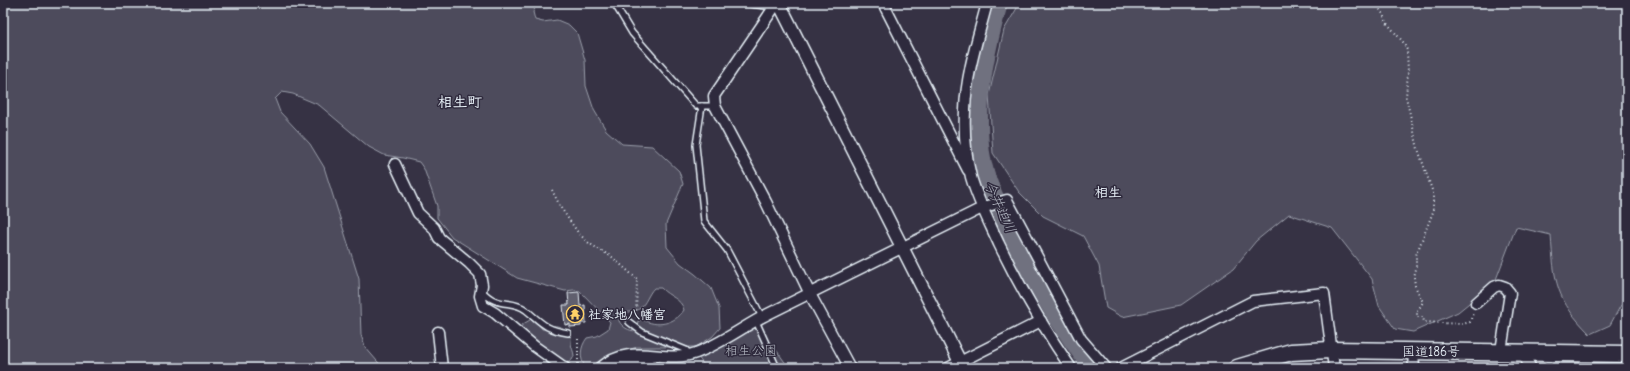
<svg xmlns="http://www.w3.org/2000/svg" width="1630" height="371" font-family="'Comic Neue','Klee One',sans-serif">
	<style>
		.green { fill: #4d4b5c; stroke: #9a9eaa; fill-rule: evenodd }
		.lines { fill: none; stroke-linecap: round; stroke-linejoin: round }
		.river { stroke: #70717f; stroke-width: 20 }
		.building { fill: #605e6e; stroke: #e8f1f8 }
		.service-casing { stroke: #e8f1f8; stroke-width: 8 }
		.minor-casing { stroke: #e8f1f8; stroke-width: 13 }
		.tertiary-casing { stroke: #e8f1f8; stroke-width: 15 }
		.trunk-casing { stroke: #e8f1f8; stroke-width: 19 }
		.path { stroke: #e8f1f8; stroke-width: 2; stroke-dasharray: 1 3; stroke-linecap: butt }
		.service { stroke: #2f2a3d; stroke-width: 5 }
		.minor { stroke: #2f2a3d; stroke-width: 10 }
		.tertiary { stroke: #2f2a3d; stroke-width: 12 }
		.trunk { stroke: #2f2a3d; stroke-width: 16 }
		.labels { text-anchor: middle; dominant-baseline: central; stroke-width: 3; stroke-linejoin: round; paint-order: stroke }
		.poi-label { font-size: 13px; font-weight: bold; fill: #e8f1f8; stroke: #2f2a3d; text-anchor: start }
		.park-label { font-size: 13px; fill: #b2b7c1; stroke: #2f2a3d }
		.street-label { font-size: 13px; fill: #e8f1f8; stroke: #2f2a3d }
		.neighbourhood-label { font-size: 14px; font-weight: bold; fill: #e8f1f8; stroke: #2f2a3d }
		.water-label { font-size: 14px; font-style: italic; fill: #b2b7c2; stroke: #2f2a3d }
		.quarter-label { font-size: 15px; font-weight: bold; fill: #e8f1f8; stroke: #2f2a3d }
	</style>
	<rect width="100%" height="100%" fill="#363244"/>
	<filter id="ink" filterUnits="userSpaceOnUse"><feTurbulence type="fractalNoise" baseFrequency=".025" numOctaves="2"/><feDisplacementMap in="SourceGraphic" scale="8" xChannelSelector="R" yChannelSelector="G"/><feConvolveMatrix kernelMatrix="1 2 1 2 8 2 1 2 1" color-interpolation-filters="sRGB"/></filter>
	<g filter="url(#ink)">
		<!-- green -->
		<g class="green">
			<path d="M3 3H538L533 12 535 20 543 22 557 20 569 25 577 33 585 60 586 86 594 110 606 130 622 144 652 146 679 171 683 184 666 224 667 247 680 263 695 274 711 288 719 308 720 328 712 337 696 347H637L609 356 593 368H586C579 359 580 347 587 338L597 336 608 329 610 322 580 291 574 290 565 291 517 278 452 237 437 218V206L424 169 419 162 403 158 384 155 369 147 319 105 293 94 282 92 275 99 280 112 310 144 324 167 359 279 361 335 365 347 383 368H3ZM654 288H661C669 297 681 298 684 310 675 324 656 328 642 319L638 321 636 331C629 331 622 327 619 321 622 309 630 314 639 309 646 304 648 294 654 288Z"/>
			<path d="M1020 3H1627V305H1621L1610 325 1590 334C1556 300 1554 282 1551 235L1516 227 1495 282 1458 312 1413 332 1395 329 1379 306 1372 279 1332 228 1289 214 1256 241 1233 269 1181 305 1122 317 1106 308 1099 266 1083 236 1043 216 1019 192 993 153 989 95 1004 30Z"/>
			<path d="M535 314 541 320 539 325 542 329H545C551 322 569 327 571 337 572 338 571 341 571 343 571 347 574 352 574 356L572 360 566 363 522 332 521 327 523 324 530 320 532 315Z"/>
			<path d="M761 324 769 344H772L789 368H706L698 357Z"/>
		</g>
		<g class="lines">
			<!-- river -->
			<path class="river" d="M998 3C983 55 969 123 985 176 990 192 999 207 1006 222 1031 274 1059 322 1093 368"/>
		</g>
		<!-- building -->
		<path class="building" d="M579 292 580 306 585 305 586 323H581V326L570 327V324L565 325 563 305H569L568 293Z"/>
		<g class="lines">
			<defs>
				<g id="service">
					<path d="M614 3 632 33 696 106H715"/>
					<path d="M741 3 774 7"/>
					<path d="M702 106 696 145 704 221 727 250 762 317"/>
					<path d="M482 291C498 309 512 299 526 310 543 324 545 329 568 333"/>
					<path d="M756 321 777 368"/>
					<path d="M629 322 642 332 686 350 690 355"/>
				</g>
				<g id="minor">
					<path d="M777 3 714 96 715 106 766 202 810 294 850 368"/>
					<path d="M883 3 968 170"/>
					<path d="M987 3C978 38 966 74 965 110 964 131 966 157 971 177 978 201 989 222 999 244 1020 287 1044 329 1071 368"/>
					<path d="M395 164 418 213 434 228 439 238 469 263 480 274 482 285 480 296 483 306 495 313 534 346 565 368"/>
					<path d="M1476 303 1494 287 1499 285 1505 287 1510 293 1501 351"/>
					<path d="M438 332 442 368"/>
					<path d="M1413 351 1414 368"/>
					<path d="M1521 351 1531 368"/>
					<path d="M606 367C621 362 642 358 656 368"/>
					<path d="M600 368C632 341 664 365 696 353 721 344 744 326 768 314 839 279 910 244 982 208L1007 200 1081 339 1106 368"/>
					<path d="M948 368 1041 321"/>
					<path d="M1121 368 1253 301 1324 293 1334 368"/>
				</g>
				<path id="tertiary" d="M779 3 963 368"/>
				<path id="trunk" d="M1237 368 1291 352 1330 350 1627 354"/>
			</defs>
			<!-- service casing -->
			<use href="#service" class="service-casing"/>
			<!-- minor casing -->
			<use href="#minor" class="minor-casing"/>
			<!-- tertiary casing -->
			<use href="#tertiary" class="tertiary-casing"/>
			<!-- trunk casing -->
			<use href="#trunk" class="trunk-casing"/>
			<!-- path -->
			<g class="path">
				<path d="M1375 3 1383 14 1386 22 1403 42 1407 50 1408 72 1406 97 1418 149 1433 193V212L1416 255V269L1414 277 1415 286 1423 302 1417 312V317H1423L1424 322 1462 324 1470 322 1473 313"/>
				<path d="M552 190 561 208 579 234 590 244 612 257 637 279 636 318"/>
				<path d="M578 368V339"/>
			</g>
			<!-- service -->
			<use href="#service" class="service"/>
			<!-- minor -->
			<use href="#minor" class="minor"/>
			<!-- tertiary -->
			<use href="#tertiary" class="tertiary"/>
			<!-- trunk -->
			<use href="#trunk" class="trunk"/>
		</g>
	</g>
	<!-- icons -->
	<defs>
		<symbol id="temple-ring" viewBox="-11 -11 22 22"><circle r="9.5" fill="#2f2a3d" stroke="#ffd166" stroke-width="1.5"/><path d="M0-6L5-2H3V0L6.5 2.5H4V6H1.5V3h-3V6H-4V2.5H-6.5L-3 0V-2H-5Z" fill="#ffd166"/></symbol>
	</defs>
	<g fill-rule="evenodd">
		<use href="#temple-ring" x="565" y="304" width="20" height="20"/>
	</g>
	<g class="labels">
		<!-- poi labels -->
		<g class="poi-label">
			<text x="588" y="314">社家地八幡宮</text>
		</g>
		<!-- park labels -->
		<g class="park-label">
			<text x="751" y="350">相生公園</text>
		</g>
		<!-- street labels -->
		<g class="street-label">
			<text x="1431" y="351">国道186号</text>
		</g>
		<!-- neighbourhood labels -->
		<g class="neighbourhood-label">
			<text x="1108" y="192">相生</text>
		</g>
		<!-- water labels -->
		<g class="water-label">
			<text transform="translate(1000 207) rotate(65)">今井迫川</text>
		</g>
		<!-- quarter labels -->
		<g class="quarter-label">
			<text x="460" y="102">相生町</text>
		</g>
	</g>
	<!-- margin -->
	<rect width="1630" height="371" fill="none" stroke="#2f2a3d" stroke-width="16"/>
	<rect x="8" y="8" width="1614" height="355" fill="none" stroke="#e8f1f8" stroke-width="1.5" filter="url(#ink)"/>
</svg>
